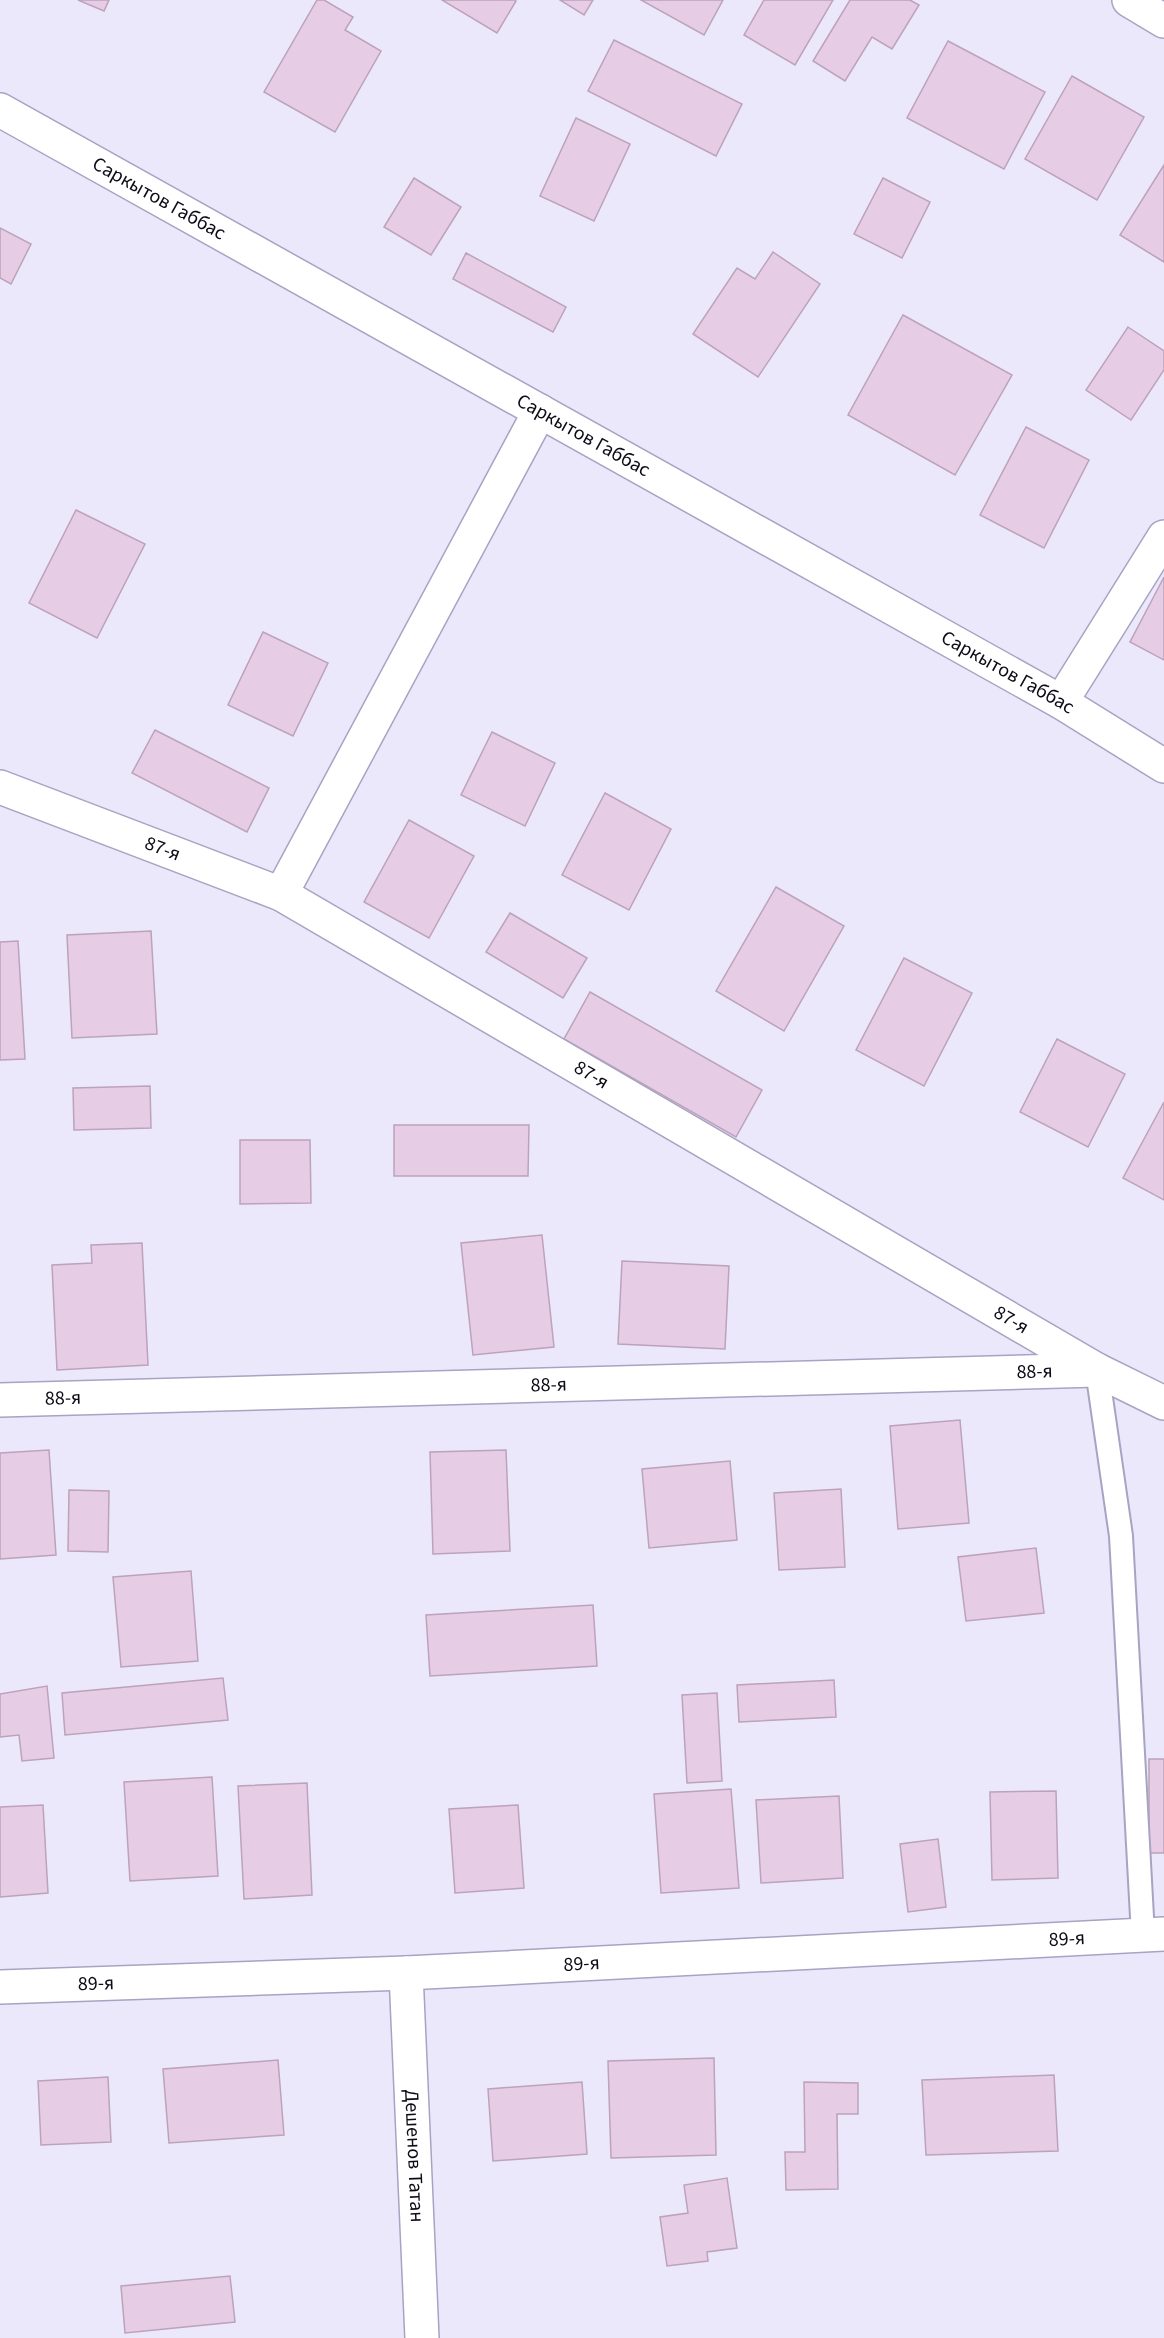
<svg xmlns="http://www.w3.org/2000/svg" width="1164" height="2338" font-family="'Source Sans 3',sans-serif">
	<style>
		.building { fill: #e7cce5; stroke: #bca2ba; stroke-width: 1.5 }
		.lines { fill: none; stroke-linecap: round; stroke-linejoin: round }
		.service-casing { stroke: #a8a3c2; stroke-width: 26 }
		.minor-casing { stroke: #a8a3c2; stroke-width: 36 }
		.service { stroke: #fff; stroke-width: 22 }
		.minor { stroke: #fff; stroke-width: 33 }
		.labels { text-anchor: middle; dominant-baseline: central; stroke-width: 4.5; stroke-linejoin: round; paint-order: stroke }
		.street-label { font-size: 20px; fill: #0d0b16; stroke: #fff }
	</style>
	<rect width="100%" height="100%" fill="#ebe8fc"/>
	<!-- building -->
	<g class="building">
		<path d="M78 0H109L104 11Z"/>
		<path d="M317 0H324L353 17 345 30 381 51 335 132 264 92Z"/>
		<path d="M442 0H515L516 1 497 33Z"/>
		<path d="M560 0H593L584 15Z"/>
		<path d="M641 0H723L704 35Z"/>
		<path d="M764 0H833L795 65 744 35Z"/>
		<path d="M850 0H910L919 5 892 49 872 37 845 81 813 61Z"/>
		<path d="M614 40 742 104 716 156 588 91Z"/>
		<path d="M948 41 1045 92 1004 169 907 118Z"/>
		<path d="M1072 76 1144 117 1097 200 1025 159Z"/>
		<path d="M576 118 630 144 594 221 540 196Z"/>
		<path d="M1164 165V262L1120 235Z"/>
		<path d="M414 178 461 207 431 255 384 227Z"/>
		<path d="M883 178 930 202 902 258 854 234Z"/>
		<path d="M0 228 31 244 11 284 0 278Z"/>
		<path d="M773 252 820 284 758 377 693 334 737 268 755 279Z"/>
		<path d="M466 253 566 307 553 332 453 279Z"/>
		<path d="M903 315 1012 375 955 475 848 415Z"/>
		<path d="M1128 327 1164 351V370L1131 420 1086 390Z"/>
		<path d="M1026 427 1089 460 1044 548 980 515Z"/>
		<path d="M76 510 145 544 97 638 29 603Z"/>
		<path d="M1164 577V660L1130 642Z"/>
		<path d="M263 632 328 663 293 736 228 705Z"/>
		<path d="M155 730 269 788 247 832 132 773Z"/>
		<path d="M492 732 555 763 525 826 461 795Z"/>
		<path d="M605 793 671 829 629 910 562 875Z"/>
		<path d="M409 820 474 856 429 938 364 902Z"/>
		<path d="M776 887 844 926 784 1031 716 991Z"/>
		<path d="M510 913 587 958 563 998 486 952Z"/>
		<path d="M151 931 157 1034 72 1038 67 935Z"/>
		<path d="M18 941 25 1059 0 1060V942Z"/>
		<path d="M904 958 972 993 924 1086 856 1050Z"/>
		<path d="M590 992 762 1090 736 1137 564 1039Z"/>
		<path d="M1057 1039 1125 1074 1088 1147 1020 1112Z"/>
		<path d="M150 1086 151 1128 74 1130 73 1088Z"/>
		<path d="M1164 1102V1200L1123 1178Z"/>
		<path d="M394 1125H529L528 1176H394Z"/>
		<path d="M240 1140H310L311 1203 240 1204Z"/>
		<path d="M542 1235 554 1347 473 1355 461 1243Z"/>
		<path d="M142 1243 148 1365 57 1370 52 1265 92 1263 91 1245Z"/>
		<path d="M622 1261 729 1266 725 1349 618 1344Z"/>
		<path d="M960 1420 969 1523 898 1529 890 1426Z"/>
		<path d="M49 1450 56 1555 0 1559V1453Z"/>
		<path d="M506 1450 510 1551 433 1554 430 1452Z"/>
		<path d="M730 1461 737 1540 649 1548 642 1469Z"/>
		<path d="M841 1489 845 1567 779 1570 774 1493Z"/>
		<path d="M69 1490 109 1491 108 1552 68 1551Z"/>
		<path d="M1036 1548 1044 1613 966 1621 958 1557Z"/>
		<path d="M191 1571 198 1661 121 1667 113 1577Z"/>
		<path d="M593 1605 597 1666 430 1676 426 1615Z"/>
		<path d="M223 1678 228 1720 65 1735 62 1693Z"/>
		<path d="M834 1680 836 1717 739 1722 737 1685Z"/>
		<path d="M47 1686 54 1758 22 1761 19 1735 0 1737V1694Z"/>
		<path d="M717 1693 722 1781 687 1783 682 1695Z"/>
		<rect x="1149" y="1759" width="15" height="94"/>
		<path d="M212 1777 218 1876 130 1881 124 1782Z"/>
		<path d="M307 1783 312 1895 244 1899 238 1786Z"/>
		<path d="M731 1789 739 1888 661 1893 654 1794Z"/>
		<path d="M1056 1791 1058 1878 992 1880 990 1792Z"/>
		<path d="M839 1796 843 1878 761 1883 756 1800Z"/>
		<path d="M43 1805 48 1893 0 1897V1807Z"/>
		<path d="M518 1805 524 1888 455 1893 449 1809Z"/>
		<path d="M938 1839 946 1907 908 1912 900 1844Z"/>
		<path d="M714 2058 716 2155 611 2158 608 2061Z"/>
		<path d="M278 2060 284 2135 169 2143 163 2069Z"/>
		<path d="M1054 2075 1058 2151 926 2155 922 2080Z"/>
		<path d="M108 2077 111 2142 41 2145 38 2081Z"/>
		<path d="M582 2082 587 2154 493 2161 488 2089Z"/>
		<path d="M804 2082 858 2083V2114H837L838 2189 786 2190 785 2152H805Z"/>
		<path d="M727 2178 737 2248 707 2252 708 2261 667 2266 660 2217 688 2213 684 2185Z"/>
		<path d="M230 2276 235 2322 125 2333 121 2286Z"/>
	</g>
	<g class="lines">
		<defs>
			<path id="service" d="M1097 1370 1121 1536 1143 1935"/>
			<g id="minor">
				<path d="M1129 0 1164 21"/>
				<path id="s1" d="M0 110 1061 702 1164 766"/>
				<path d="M1061 702 1164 537"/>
				<path id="s2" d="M0 787 281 894 1097 1370 1164 1403"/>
				<path d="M281 894 540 411"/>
				<path id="s3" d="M0 1400 1097 1370"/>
				<path id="s4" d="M406 1973 422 2338"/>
				<path id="s5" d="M0 1987 406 1973 1164 1934"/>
			</g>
		</defs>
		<!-- service casing -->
		<use href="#service" class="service-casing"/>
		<!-- minor casing -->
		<use href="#minor" class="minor-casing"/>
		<!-- service -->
		<use href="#service" class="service"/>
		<!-- minor -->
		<use href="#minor" class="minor"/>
	</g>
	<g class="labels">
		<!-- street labels -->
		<g class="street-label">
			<text stroke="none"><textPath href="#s1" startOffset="182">Саркытов Габбас</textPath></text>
			<text stroke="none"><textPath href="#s1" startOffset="668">Саркытов Габбас</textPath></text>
			<text stroke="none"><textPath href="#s1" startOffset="1154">Саркытов Габбас</textPath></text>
			<text stroke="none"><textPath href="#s2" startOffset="174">87-я</textPath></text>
			<text stroke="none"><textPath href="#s2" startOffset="660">87-я</textPath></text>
			<text stroke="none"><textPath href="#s2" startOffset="1146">87-я</textPath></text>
			<text stroke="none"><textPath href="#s3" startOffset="1035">88-я</textPath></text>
			<text stroke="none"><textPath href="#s3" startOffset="549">88-я</textPath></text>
			<text stroke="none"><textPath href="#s3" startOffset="63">88-я</textPath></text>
			<text stroke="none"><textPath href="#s5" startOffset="1068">89-я</textPath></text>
			<text stroke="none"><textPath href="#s5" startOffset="582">89-я</textPath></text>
			<text stroke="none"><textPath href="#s5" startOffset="96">89-я</textPath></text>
			<text stroke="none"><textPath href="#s4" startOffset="183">Дешенов Татан</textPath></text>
		</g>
	</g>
</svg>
